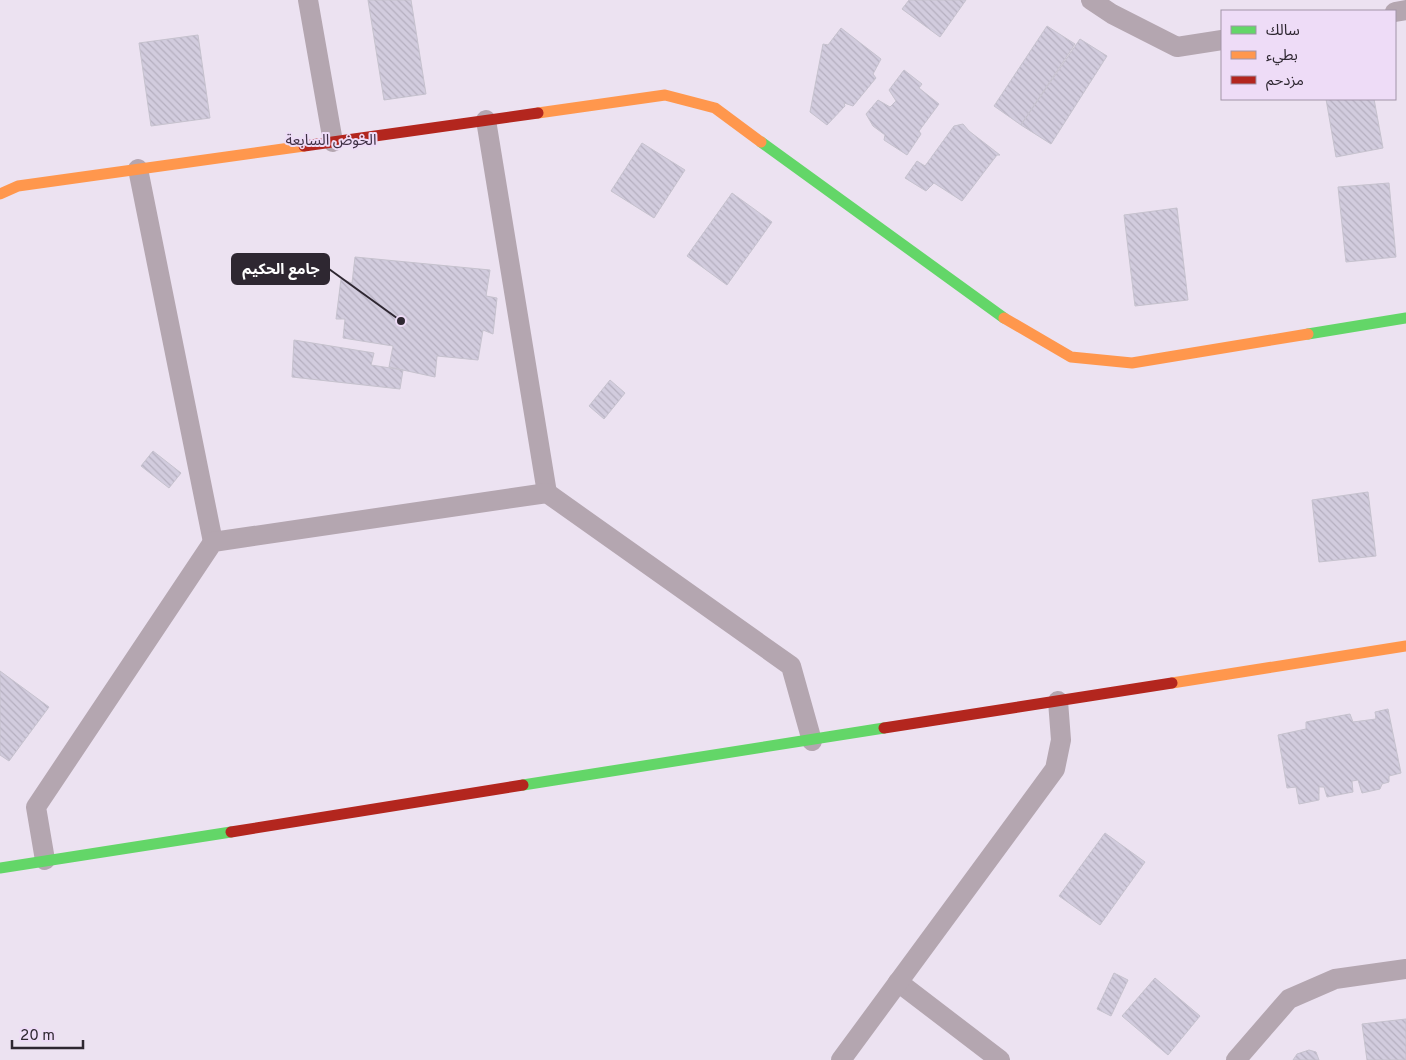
<svg xmlns="http://www.w3.org/2000/svg" width="1406" height="1060" font-family="Overpass,'Noto Sans Arabic',sans-serif">
	<style>
		.building { fill: url(#building-back-hatch); stroke: #c6c2ce }
		.lines { fill: none; stroke-linecap: round; stroke-linejoin: round }
		.street { stroke: #b4a6b0; stroke-width: 20 }
		.fast { stroke: #63d668; stroke-width: 11 }
		.slow { stroke: #ff974d; stroke-width: 11 }
		.jam { stroke: #b3261e; stroke-width: 11 }
		.labels { text-anchor: middle; dominant-baseline: central; stroke-width: 4; stroke-linejoin: round; paint-order: stroke }
		.neighbourhood-label { font-size: 15px; fill: #3f3045; stroke: #eedcf7 }
		.leader { fill: none; stroke: #2e2731; stroke-width: 2 }
		.callout-dot { fill: #2e2731; stroke: #eedcf7; stroke-width: 2 }
		.callout { fill: #2e2731; stroke: #2e2731; stroke-width: 2 }
		.callout-label { font-size: 15px; text-anchor: middle; font-weight: bold; fill: #fff }
	</style>
	<defs>
		<pattern id="building-back-hatch" width="6" height="6" patternUnits="userSpaceOnUse" patternTransform="scale(1.25)"><rect width="6" height="6" fill="#d2ccde"/><path d="M-1 5l2 2M0 0l6 6M5-1l2 2" fill="none" stroke="#b5afbf"/></pattern>
	</defs>
	<rect width="100%" height="100%" fill="#ece2f1"/>
	<!-- building -->
	<g class="building">
		<path d="M368 0H411L426 94 384 100Z"/>
		<path d="M909 0H966L940 37 902 9Z"/>
		<path d="M1047 26 1075 44 1021 125 994 106Z"/>
		<path d="M841 28 881 59 873 74 876 78 853 106 844 103 845 106 827 125 810 112 823 44 828 45Z"/>
		<path d="M198 35 210 118 151 126 139 43Z"/>
		<path d="M1080 39 1107 56 1051 144 1021 125Z"/>
		<path d="M904 70 922 84 919 88 939 104 919 131 921 134 907 155 884 140 885 135 873 126 866 114 878 100 890 107 896 101 889 90Z"/>
		<path d="M1326 99H1374L1383 148 1336 157Z"/>
		<path d="M963 124 969 131 1000 155H997L962 201 934 183 926 191 905 178 917 161 925 166 954 126Z"/>
		<path d="M642 143 685 170 654 218 611 191Z"/>
		<path d="M1389 183 1396 257 1346 262 1338 187Z"/>
		<path d="M732 193 772 222 727 285 687 256Z"/>
		<path d="M1177 208 1188 300 1135 306 1124 215Z"/>
		<path d="M355 257 490 270 486 296 497 298 493 334 483 330 478 360 437 356 435 377 389 367 393 346 343 338 345 319H336L341 279 352 283Z"/>
		<path d="M294 340 374 353 371 365 403 370 400 389 292 377Z"/>
		<path d="M610 380 625 393 604 419 589 406Z"/>
		<path d="M153 451 181 473 169 488 141 466Z"/>
		<path d="M1368 492 1376 556 1319 562 1312 500Z"/>
		<path d="M0 671 49 707 9 761 0 755Z"/>
		<path d="M1388 709 1401 773 1389 776V782L1382 784 1380 789 1362 793 1358 780 1352 781 1353 792 1327 797 1324 787H1319V800L1299 804 1296 787 1287 788 1278 735 1306 729V722L1350 714 1353 722 1376 719 1375 712Z"/>
		<path d="M1105 833 1145 862 1100 925 1059 896Z"/>
		<path d="M1114 973 1128 980 1111 1016 1097 1009Z"/>
		<path d="M1155 978 1200 1016 1168 1055 1122 1016Z"/>
		<path d="M1406 1019V1060H1367L1362 1024Z"/>
		<path d="M1309 1050 1316 1052 1319 1060H1293L1297 1054Z"/>
	</g>
	<g class="lines">
		<!-- street -->
		<g class="street">
			<path d="M308 0 333 142"/>
			<path d="M1091 0 1112 14 1177 47 1222 40"/>
			<path d="M1395 12 1406 10"/>
			<path d="M486 120 547 493"/>
			<path d="M138 169 213 542"/>
			<path d="M45 860 36 807 213 542 547 493 791 666 812 741"/>
			<path d="M898 982 1000 1060"/>
			<path d="M841 1060 1055 769 1061 740 1058 701"/>
			<path d="M1236 1060 1289 999 1335 979 1406 969"/>
		</g>
		<!-- fast -->
		<g class="fast">
			<path d="M761 142 1004 318"/>
			<path d="M1308 334 1406 318"/>
			<path d="M523 785 884 728"/>
			<path d="M0 868 231 832"/>
		</g>
		<!-- slow -->
		<g class="slow">
			<path d="M538 113 665 95 715 108 761 142"/>
			<path d="M0 194 18 186 304 146"/>
			<path d="M1004 318 1071 357 1132 363 1308 334"/>
			<path d="M1172 683 1406 646"/>
		</g>
		<!-- jam -->
		<g class="jam">
			<path d="M304 146 538 113"/>
			<path d="M884 728 1172 683"/>
			<path d="M231 832 523 785"/>
		</g>
	</g>
	<g class="labels">
		<!-- neighbourhood labels -->
		<g class="neighbourhood-label">
			<text x="331" y="141">الخوض السابعة</text>
		</g>
	</g>
	<!-- callouts -->
	<path class="leader" d="M401 321L329 269"/>
	<circle class="callout-dot" cx="401" cy="321" r="5"/>
	<rect class="callout" x="232" y="254" width="97" height="30" rx="5"/>
	<g class="callout-label">
		<text x="281" y="274">جامع الحكيم</text>
	</g>
	<!-- legend -->
	<rect x="1221" y="10" width="175" height="90" fill="#eedcf7" stroke="#a194a8"/>
	<rect x="1231" y="26" width="25" height="8" fill="#63d668" stroke="#a194a8"/>
	<text x="1266" y="35" font-size="15" fill="#2e2731">سالك</text>
	<rect x="1231" y="51" width="25" height="8" fill="#ff974d" stroke="#a194a8"/>
	<text x="1266" y="60" font-size="15" fill="#2e2731">بطيء</text>
	<rect x="1231" y="76" width="25" height="8" fill="#b3261e" stroke="#a194a8"/>
	<text x="1266" y="85" font-size="15" fill="#2e2731">مزدحم</text>
	<!-- scale -->
	<path d="M12 1040v8h71v-8" fill="none" stroke="#2e2731" stroke-width="2.5"/>
	<text x="20" y="1040" font-size="15" fill="#2e2731" stroke="#eedcf7" stroke-width="4" paint-order="stroke">20 m</text>
</svg>
